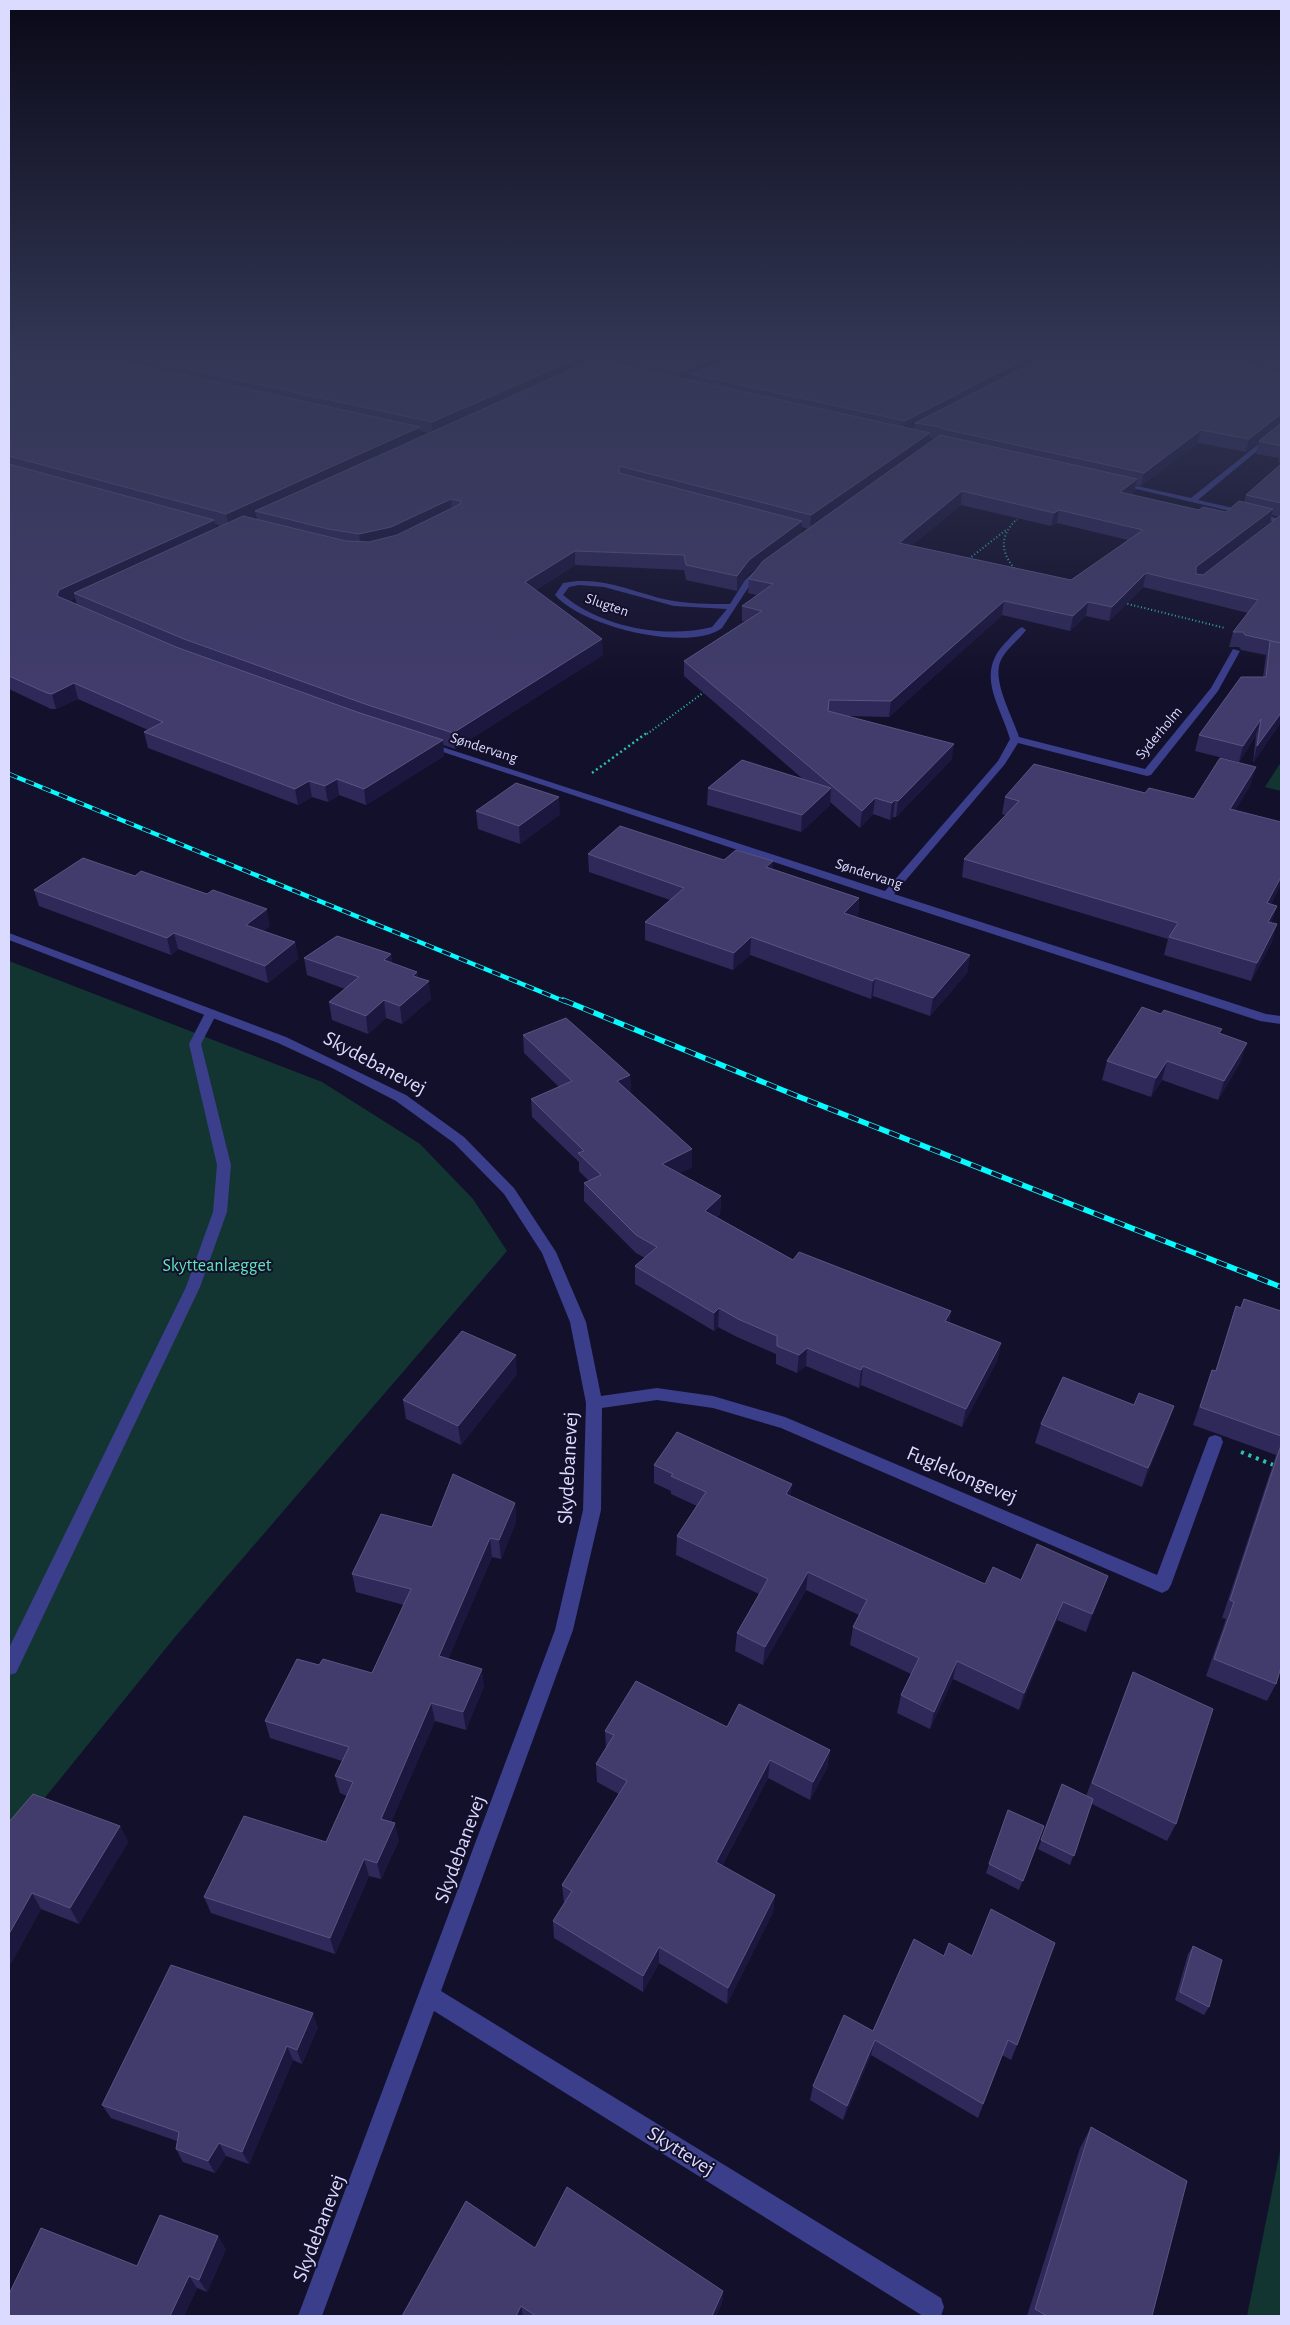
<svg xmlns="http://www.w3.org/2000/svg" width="1290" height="2325" font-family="'Alegreya Sans',sans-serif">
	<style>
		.green { fill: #133531 }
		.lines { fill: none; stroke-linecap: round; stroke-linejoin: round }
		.path-far3 { stroke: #2dc0ab; stroke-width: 1; stroke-dasharray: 1 2; stroke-linecap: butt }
		.path-far2 { stroke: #2dc0ab; stroke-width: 2; stroke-dasharray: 1 2.5; stroke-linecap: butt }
		.path-far1 { stroke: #2dc0ab; stroke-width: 2.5; stroke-dasharray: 2 3; stroke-linecap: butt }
		.path { stroke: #2dc0ab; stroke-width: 4; stroke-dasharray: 3 5; stroke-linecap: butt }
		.service { fill: #3a3e8b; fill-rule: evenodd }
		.minor { fill: #3a3e8b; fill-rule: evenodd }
		.tertiary { fill: #3a3e8b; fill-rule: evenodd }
		.rail-far1-casing { stroke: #06fbff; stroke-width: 4.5 }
		.rail-casing { stroke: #06fbff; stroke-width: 5.5 }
		.rail-far1 { stroke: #13102b; stroke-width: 3; stroke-dasharray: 9; stroke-linecap: butt }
		.rail { stroke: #13102b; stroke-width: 4; stroke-dasharray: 11; stroke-linecap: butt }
		.wall { fill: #2e2959; fill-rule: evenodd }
		.shaded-wall { fill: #1b173f }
		.building { fill: #413c6b; stroke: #595582; fill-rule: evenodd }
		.labels { text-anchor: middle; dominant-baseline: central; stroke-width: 4; stroke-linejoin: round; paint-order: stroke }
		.far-street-label { font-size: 15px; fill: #dbdaff; stroke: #13102b }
		.park-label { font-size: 18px; fill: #61e4b8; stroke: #13102b }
		.near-street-label { font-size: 21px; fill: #dbdaff; stroke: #13102b }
	</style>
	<rect width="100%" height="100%" fill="#13102b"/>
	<!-- green -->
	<g class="green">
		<path d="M1281 762V791L1265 787Z"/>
		<path d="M9 961 322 1082 420 1144 473 1199 507 1251 175 1637 9 1842Z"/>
		<path d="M1281 2146V2316H1247Z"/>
	</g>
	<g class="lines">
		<!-- path-far3 -->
		<path class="path-far3" d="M1014 522 1020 517"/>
		<!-- path-far2 -->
		<g class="path-far2">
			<path d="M1015 521C999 537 1001 554 1016 570"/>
			<path d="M966 561 1006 530"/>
			<path d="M1124 603 1225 628"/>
			<path d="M647 734 707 690"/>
		</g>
		<!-- path-far1 -->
		<path class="path-far1" d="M592 773 648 732"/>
		<!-- path -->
		<path class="path" d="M1241 1452 1281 1468"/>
		<!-- service -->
		<path class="service" d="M211 1009 217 1013 201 1044 231 1165 227 1212 200 1287 16 1673 9 1675V1648L186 1287 213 1212 217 1165 189 1044 205 1013Z"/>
		<!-- minor -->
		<g class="minor">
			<path d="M759 567 766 569 748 588 722 628C688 653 581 626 555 595L563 583C601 575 632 592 668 600 688 604 709 604 730 604L745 580ZM579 585 604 587 674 606 727 609 712 627C664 639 601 627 563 595L569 587Z"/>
			<path d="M1022 627 1026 630C1019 640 1007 648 1001 660 991 680 1013 717 1019 737L1145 769 1211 688 1233 649 1240 651 1218 691 1151 775 1147 776 1018 743 1005 764 894 894 1266 1014 1281 1016V1024L1260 1021 882 898 422 745 424 743H430L885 891 998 761 1010 739C1000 704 975 675 1005 643 1010 638 1016 630 1022 627Z"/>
			<path d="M9 933 286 1037 406 1095 464 1137 514 1188 556 1252 586 1322 601 1396 657 1388 713 1396 785 1417 1157 1575 1207 1442 1209 1437 1215 1435 1221 1437 1223 1442 1171 1585 1168 1590 1162 1593 781 1428 713 1408 657 1400 602 1408 601 1510 573 1630 441 1991 941 2298 944 2307 941 2316H923L434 2011 322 2316H298L555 1630 583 1510 586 1403 570 1322 542 1253 504 1194 454 1143 396 1101 332 1068 278 1043 9 940Z"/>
		</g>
		<!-- tertiary -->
		<path class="tertiary" d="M1281 426V431L1198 500 1281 519V523L1115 484 1119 482 1191 498Z"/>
		<defs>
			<path id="rail-far1" d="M9 774 566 1002"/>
			<path id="rail" d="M563 1000 797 1096 1281 1287"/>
		</defs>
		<!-- rail-far1 casing -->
		<use href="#rail-far1" class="rail-far1-casing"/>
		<!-- rail casing -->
		<use href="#rail" class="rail-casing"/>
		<!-- rail-far1 -->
		<use href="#rail-far1" class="rail-far1"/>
		<!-- rail -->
		<use href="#rail" class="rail"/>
	</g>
	<!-- wall -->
	<g class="wall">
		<path d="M9 356H1281V722L1253 763 1256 735 1239 762 1195 751 1199 735 1263 677 1266 655 1241 650 1239 647H1229L1233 632 1248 613 1143 587 1109 621 1086 616 1070 631 1002 615 889 717 847 716 952 759 896 817H893L890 820 873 814 860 828 830 802V805L801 832 707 805 708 788 804 780 684 676V661L745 621H742V606L757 595 748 593 749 579 760 566 748 574 737 591 686 580 684 570 575 565 536 590 603 655 455 749 443 745 444 756 366 805 339 795 328 802 312 797 298 805 148 748 144 732 148 730 78 699 56 709H51L9 689ZM1280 425 1259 441 1256 454 1279 458 1278 462 1280 463 1279 466 1246 495 1244 502 1226 512 1199 510 1131 495 1134 492 1136 485 1141 486 1198 443 1246 452ZM420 431 428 433 421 436ZM929 438 935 439 929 443ZM961 505 1051 526 1057 523 1128 540 1071 580 911 546ZM1272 515 1280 517 1203 575H1202L1270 522ZM256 516 257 519 251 518ZM215 524 221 526 216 528ZM801 527 809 529 801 534ZM75 598 77 604 70 601Z"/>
		<path d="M1251 784 1235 810 1281 884 1271 904 1277 906 1271 923 1272 942 1251 981 1164 955 1168 939 962 877 964 859 1006 815 1002 814 1005 797 1145 793 1194 799Z"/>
		<path d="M476 811 560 814 520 844 478 829Z"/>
		<path d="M588 854 724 860 773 861 772 869 859 898 858 916 856 917 970 955 967 973 930 1016 873 996 871 999 750 955 733 970 645 940V922L670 900 589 872Z"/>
		<path d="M34 890 270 926 263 931 295 942 298 959 268 983 178 949 171 955 39 906Z"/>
		<path d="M391 954 392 963 417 972 418 977 431 999 402 1024 386 1018 368 1034 332 1020 329 1002 345 989 307 975 304 958Z"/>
		<path d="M1220 1034 1241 1061 1218 1100 1162 1080 1151 1097 1102 1080 1107 1061Z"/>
		<path d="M523 1035 630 1075 631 1093 692 1167 679 1173 721 1196 720 1214 717 1217 793 1260 951 1311 949 1322 1001 1343 997 1361 962 1427 861 1385 859 1388 806 1366 797 1373 776 1364V1354L737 1337 718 1327 714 1331 635 1284V1266L645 1258 636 1253 584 1201V1183L589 1181 579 1171V1162L532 1117 531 1099 559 1087 524 1053Z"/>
		<path d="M1244 1299 1281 1311V1667L1276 1684 1267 1701 1206 1676 1226 1619 1222 1618 1276 1455 1193 1425 1212 1370 1215 1371 1230 1324 1236 1306 1240 1308Z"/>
		<path d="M517 1374 461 1445 406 1419 403 1400Z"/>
		<path d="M1134 1405 1174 1406 1167 1426 1142 1487 1035 1443 1041 1424Z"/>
		<path d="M654 1465 791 1496 985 1584 1021 1580 1108 1576 1101 1594 1086 1632 1057 1620 1019 1710 953 1679 930 1729 897 1713 901 1695 911 1674 850 1645 853 1627 859 1615 806 1590 763 1665 735 1651 737 1633 759 1594 676 1555 677 1536 697 1506 671 1494V1491L654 1483Z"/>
		<path d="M515 1503 516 1522 501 1559 492 1557 448 1659 484 1686 466 1730 435 1721 391 1822 399 1840 381 1879 369 1876 335 1954 211 1913 204 1897 326 1842 347 1796 340 1793 335 1776 342 1761 270 1738 265 1721 319 1665 372 1673 404 1605 356 1592 352 1574 432 1527Z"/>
		<path d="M1126 1690 1176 1824 1167 1841 1092 1804 1070 1865 1038 1849 1062 1784 1086 1796Z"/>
		<path d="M727 1727 830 1750 827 1768 810 1800 768 1778 722 1866 775 1895 773 1912 727 2004 659 1963 643 1992 554 1938 553 1921 564 1903 562 1885 619 1794 597 1782 596 1764 606 1748 605 1731Z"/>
		<path d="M1008 1810 1044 1826 1019 1890 986 1873Z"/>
		<path d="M9 1822 120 1826 128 1842 79 1924 41 1909 11 1963H9Z"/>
		<path d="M914 1939 1017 2045 1011 2060 1002 2055 978 2118 871 2055 843 2120 810 2100 813 2086 873 2031Z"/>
		<path d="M1193 1946 1209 2007 1204 2015 1175 2000 1188 1954Z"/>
		<path d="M318 2027 302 2064 293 2060 249 2164 226 2156 215 2173 183 2162 176 2149 177 2141 111 2118 102 2105Z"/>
		<path d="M1091 2127 1152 2316H1027L1080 2148Z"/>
		<path d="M535 2248 723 2291 722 2303 716 2316H402Z"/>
		<path d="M226 2249 207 2292 197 2288 184 2316H9Z"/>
	</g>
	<!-- shaded-wall -->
	<g class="shaded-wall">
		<path d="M583 356V368L433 434 432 422Z"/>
		<path d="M720 356H749L691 374V379L680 383V372Z"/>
		<path d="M1031 356H1051L915 423V427L903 433 905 421Z"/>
		<path d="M1281 414V419L1280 425 1246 452 1249 439Z"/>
		<path d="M420 427 421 440 255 511 256 516 229 528 226 514Z"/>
		<path d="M1201 430 1198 443 1141 486 1144 473Z"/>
		<path d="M930 433 928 446 810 529 811 515Z"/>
		<path d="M1137 479 1134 492 1117 506 1120 492Z"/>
		<path d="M962 491 961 505 898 557 899 543Z"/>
		<path d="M451 499 452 512 393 541 361 548 359 534Z"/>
		<path d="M1273 509 1270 522 1193 582 1196 567Z"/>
		<path d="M1059 510 1057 523 1051 526 1054 513Z"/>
		<path d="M214 520 217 533 74 593 75 598 62 604 57 596 59 590Z"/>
		<path d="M802 521 801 535 748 574 737 591V576L749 560Z"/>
		<path d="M575 551V565L525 597V582Z"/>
		<path d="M1146 573 1143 587 1109 621 1112 607Z"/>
		<path d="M1004 601 1002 615 889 717 891 701Z"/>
		<path d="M1088 602 1086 616 1070 631 1073 616Z"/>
		<path d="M602 639 603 655 455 749 453 733Z"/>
		<path d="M74 683 78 699 56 709 52 694Z"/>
		<path d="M1281 713V722L1253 763 1257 746Z"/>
		<path d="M1261 719 1256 735 1239 762 1243 746Z"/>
		<path d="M443 740 444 756 366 805 364 789Z"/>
		<path d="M954 744 952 759 896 817 898 801Z"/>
		<path d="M1256 767 1251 784 1226 826 1230 809Z"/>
		<path d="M337 779 339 795 328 802 325 786Z"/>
		<path d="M309 781 312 797 298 805 295 789Z"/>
		<path d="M831 788 830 805 801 832 802 815Z"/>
		<path d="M559 797 560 814 520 844 519 826Z"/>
		<path d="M875 798 873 814 860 828 862 811Z"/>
		<path d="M895 800 893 817 890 820 892 803Z"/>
		<path d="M773 861 772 879 766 867Z"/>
		<path d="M1281 877V884L1262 921 1267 903Z"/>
		<path d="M859 898 858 916 842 931 844 913Z"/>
		<path d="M1277 906 1271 923 1268 922Z"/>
		<path d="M267 909 270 926 250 942 246 925Z"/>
		<path d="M1277 924 1272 942 1251 981 1257 963Z"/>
		<path d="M174 933 178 949 171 955 167 938Z"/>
		<path d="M751 937 750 955 733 970 734 953Z"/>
		<path d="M295 942 298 959 268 983 265 966Z"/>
		<path d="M391 954 393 972 384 960Z"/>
		<path d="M970 955 967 973 930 1016 933 998Z"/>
		<path d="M417 972 419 989 413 976Z"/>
		<path d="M875 978 873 996 871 999 873 981Z"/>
		<path d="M429 981 431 999 402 1024 400 1006Z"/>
		<path d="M384 1000 386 1018 368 1034 366 1016Z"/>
		<path d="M1247 1043 1241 1061 1218 1100 1224 1081Z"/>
		<path d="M1167 1061 1162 1080 1151 1097 1156 1078Z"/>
		<path d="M630 1075 631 1093 617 1081Z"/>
		<path d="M692 1149V1167L662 1182V1164Z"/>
		<path d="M721 1196 720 1214 705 1229V1211Z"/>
		<path d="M719 1308 718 1327 714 1331V1313Z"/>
		<path d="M951 1311 947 1329 945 1321Z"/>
		<path d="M1001 1343 997 1361 962 1427 966 1409Z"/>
		<path d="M807 1348 806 1366 797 1373 799 1355Z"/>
		<path d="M516 1355 517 1374 461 1445 458 1426Z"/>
		<path d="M863 1366 861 1385 859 1388 861 1370Z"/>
		<path d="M1174 1406 1167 1426 1142 1487 1148 1468Z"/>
		<path d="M792 1484 790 1503 786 1494Z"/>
		<path d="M515 1503 516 1522 501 1559 499 1540Z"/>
		<path d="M490 1538 492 1557 442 1674 439 1656Z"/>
		<path d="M808 1572 806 1590 763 1665 765 1647Z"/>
		<path d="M1108 1576 1101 1594 1086 1632 1092 1614Z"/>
		<path d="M1063 1602 1057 1620 1019 1710 1024 1693Z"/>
		<path d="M957 1661 953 1679 930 1729 934 1712Z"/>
		<path d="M482 1669 484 1686 466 1730 463 1712Z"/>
		<path d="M431 1703 435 1721 385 1836 381 1819Z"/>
		<path d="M830 1750 827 1768 810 1800 813 1782Z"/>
		<path d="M770 1760 768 1778 715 1879 716 1862Z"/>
		<path d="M395 1823 399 1840 381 1879 377 1863Z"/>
		<path d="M120 1826 128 1842 79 1924 70 1908Z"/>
		<path d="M364 1859 369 1876 335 1954 330 1938Z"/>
		<path d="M32 1893 41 1909 11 1963 9 1960V1934Z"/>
		<path d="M775 1895 773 1912 727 2004 728 1988Z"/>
		<path d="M659 1947V1963L643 1992V1976Z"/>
		<path d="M313 2013 318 2027 302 2064 297 2050Z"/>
		<path d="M875 2040 871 2055 843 2120 847 2106Z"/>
		<path d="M287 2046 293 2060 249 2164 242 2152Z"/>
		<path d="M219 2143 226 2156 215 2173 208 2161Z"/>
		<path d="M218 2236 226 2249 207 2292 199 2280Z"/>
		<path d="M189 2276 197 2288 184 2316H170Z"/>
		<path d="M723 2291 722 2303 716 2316H712Z"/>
		<path d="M521 2306 523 2316H516Z"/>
	</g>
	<!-- building -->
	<g class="building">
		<path d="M9 356H98L420 427 226 514 9 456Z"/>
		<path d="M126 356H583L432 422Z"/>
		<path d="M608 356H720L680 372Z"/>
		<path d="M738 356H1031L905 421 691 374Z"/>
		<path d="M1046 356H1230L1281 375V414L1249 439 1201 430 1144 473 943 429 940 427 915 423Z"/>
		<path d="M1247 356H1281V368Z"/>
		<path d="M595 359 930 433 811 515 619 466V473L802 521 749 560 737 576 686 565 684 555 575 551 525 582 602 639 453 733 365 704 184 639 74 593 243 516 346 541 369 542 397 535 460 504 461 501 451 499 391 527 359 534 328 529 255 511Z"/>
		<path d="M1281 423V446L1259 441Z"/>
		<path d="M940 435 1137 479 1120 492 1199 510 1203 507 1226 512 1239 501 1273 509 1196 567V574L1203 575 1281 515V643L1245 635 1243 632H1233L1258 600 1146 573 1112 607 1088 602 1073 616 1004 601 891 701 829 700 828 711 954 744 898 801 895 800 892 803 875 798 862 811 684 661 762 611 742 606 773 584 749 579 763 561ZM962 491 1054 513 1059 510 1143 530 1071 580 899 543Z"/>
		<path d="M9 464 214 520 59 590 57 596 176 647 357 712 443 740 364 789 337 779 325 786 309 781 295 789 144 732 163 722 74 683 52 694 47 693 9 676Z"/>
		<path d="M1281 464V503L1246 495Z"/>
		<path d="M1270 641 1281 643V713L1257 746 1261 719 1243 746 1199 735 1241 677H1266Z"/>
		<path d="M1220 758 1256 767 1230 809 1281 822V877L1267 903 1277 906 1268 922 1277 924 1257 963 1169 937 1178 923 964 859 1019 801 1005 797 1034 764 1145 793 1149 788 1194 799Z"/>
		<path d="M742 760 831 788 802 815 708 788Z"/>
		<path d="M516 783 559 797 519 826 476 811Z"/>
		<path d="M620 826 724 860 736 850 773 861 766 867 859 898 844 913 970 955 933 998 875 978 873 981 751 937 734 953 645 922 684 888 588 854Z"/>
		<path d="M83 858 135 876 141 871 207 894 213 890 267 909 246 925 295 942 265 966 174 933 167 938 34 890Z"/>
		<path d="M337 936 391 954 384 960 417 972 413 976 429 981 400 1006 384 1000 366 1016 329 1002 359 977 304 958Z"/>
		<path d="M1142 1007 1161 1014 1164 1010 1222 1029 1219 1033 1247 1043 1224 1081 1167 1061 1156 1078 1107 1061Z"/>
		<path d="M566 1018 630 1075 617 1081 692 1149 662 1164 721 1196 705 1211 793 1260 799 1252 951 1311 945 1321 1001 1343 966 1409 863 1366 861 1370 807 1348 799 1355 777 1346V1336L738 1319 719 1308 714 1313 635 1266 657 1247 636 1235 584 1183 601 1175 578 1153 584 1151 531 1099 572 1081 523 1035Z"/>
		<path d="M1244 1299 1281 1311V1436L1200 1407 1212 1370 1216 1371 1236 1306 1241 1308Z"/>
		<path d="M462 1331 516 1355 458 1426 403 1400Z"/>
		<path d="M1063 1377 1134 1405 1139 1393 1174 1406 1148 1468 1041 1424Z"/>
		<path d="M677 1432 792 1484 786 1494 985 1584 993 1567 1021 1580 1037 1544 1108 1576 1092 1614 1063 1602 1024 1693 957 1661 934 1712 901 1695 919 1658 853 1627 867 1600 808 1572 765 1647 737 1633 768 1579 677 1536 706 1492 671 1476 673 1474 654 1465Z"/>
		<path d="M1281 1445V1667L1276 1684 1214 1659 1234 1602 1230 1600Z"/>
		<path d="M453 1474 515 1503 499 1540 490 1538 439 1656 482 1669 463 1712 431 1703 381 1819 395 1823 377 1863 364 1859 330 1938 204 1897 244 1816 326 1842 353 1782 335 1776 349 1747 265 1721 297 1659 319 1665 323 1659 372 1673 411 1589 352 1574 381 1514 432 1527Z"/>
		<path d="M1133 1672 1213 1709 1176 1824 1092 1783Z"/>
		<path d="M636 1681 727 1727 739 1704 830 1750 813 1782 770 1760 716 1862 775 1895 728 1988 659 1947 643 1976 553 1921 572 1891 562 1885 627 1781 596 1764 614 1735 605 1731Z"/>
		<path d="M1062 1784 1093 1799 1074 1856 1041 1840Z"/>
		<path d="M33 1794 120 1826 70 1908 32 1893 9 1934V1822Z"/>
		<path d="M1008 1810 1044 1826 1023 1881 989 1864Z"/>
		<path d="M991 1909 1055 1943 1017 2045 1008 2040 983 2104 875 2040 847 2106 813 2086 844 2015 873 2031 914 1939 944 1956 949 1943 972 1956Z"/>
		<path d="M1193 1946 1222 1960 1209 2007 1180 1992Z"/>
		<path d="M171 1965 313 2013 297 2050 287 2046 242 2152 219 2143 208 2161 176 2149 179 2132 102 2105Z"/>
		<path d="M1091 2127 1187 2181 1152 2316H1047L1035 2309Z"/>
		<path d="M567 2187 723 2291 712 2316H536L521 2306 516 2316H402L466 2201 535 2248Z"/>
		<path d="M160 2215 218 2236 199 2280 189 2276 170 2316H9V2294L41 2228 137 2266Z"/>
	</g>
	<!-- sky -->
	<linearGradient id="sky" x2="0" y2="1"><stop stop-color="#0a0918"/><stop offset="0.52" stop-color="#333755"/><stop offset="1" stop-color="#333755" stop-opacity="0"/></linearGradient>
	<rect width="1290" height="681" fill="url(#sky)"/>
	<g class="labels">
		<!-- far-street labels -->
		<g class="far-street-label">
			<text transform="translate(607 605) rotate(19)">Slugten</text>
			<text transform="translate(1159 733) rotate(-50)">Syderholm</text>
			<text transform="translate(484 748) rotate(18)">Søndervang</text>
			<text transform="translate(869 874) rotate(18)">Søndervang</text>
		</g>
		<!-- park labels -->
		<g class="park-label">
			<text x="217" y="1266">Skytteanlægget</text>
		</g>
		<!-- near-street labels -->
		<g class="near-street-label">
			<text transform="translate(375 1063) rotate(28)">Skydebanevej</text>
			<text transform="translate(568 1468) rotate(-87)">Skydebanevej</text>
			<text transform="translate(962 1475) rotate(23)">Fuglekongevej</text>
			<text transform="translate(460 1849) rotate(-70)">Skydebanevej</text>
			<text transform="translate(681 2151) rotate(32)">Skyttevej</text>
			<text transform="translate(319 2228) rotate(-69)">Skydebanevej</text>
		</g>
	</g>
	<!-- border -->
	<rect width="1290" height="2325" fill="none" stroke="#dbdaff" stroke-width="20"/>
</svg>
